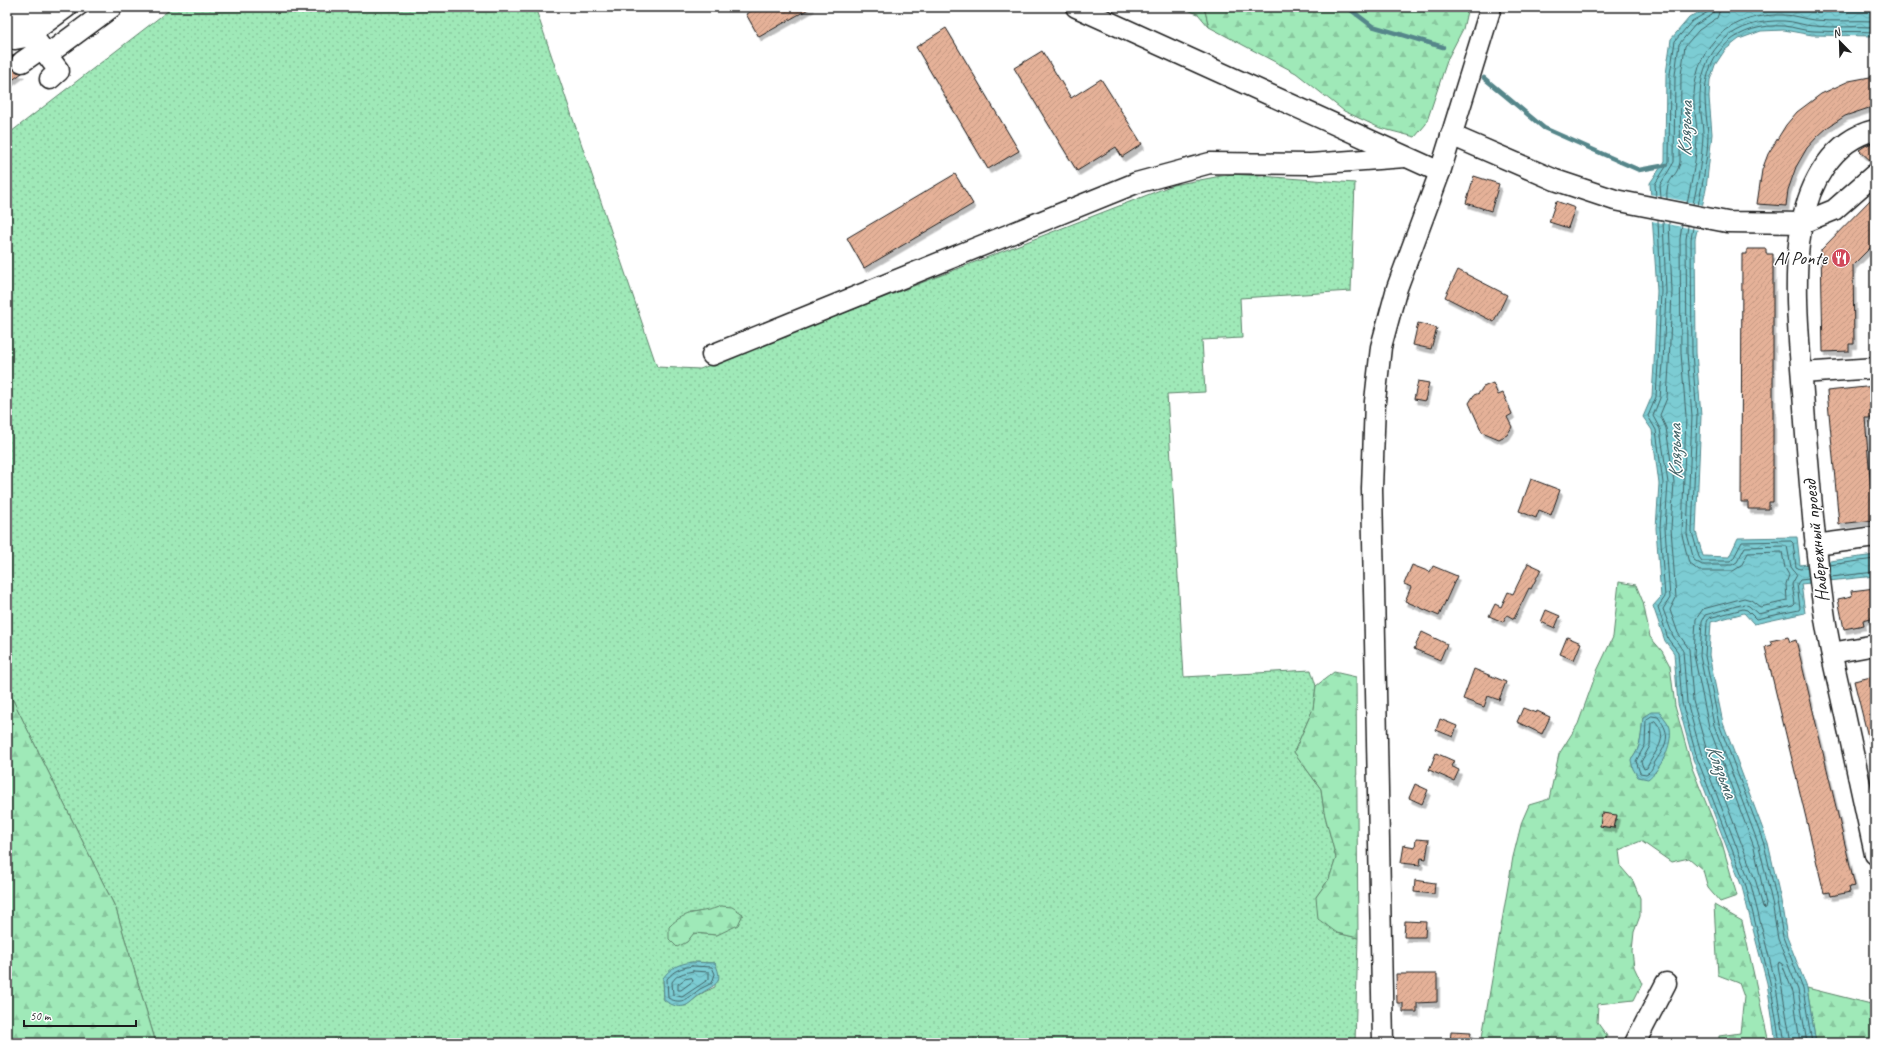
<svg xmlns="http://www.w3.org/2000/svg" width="1882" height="1050" font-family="Caveat,sans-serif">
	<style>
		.grass { fill: url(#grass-dots); stroke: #5e826a; fill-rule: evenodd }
		.forest { fill: url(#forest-firs); stroke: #5e826a; fill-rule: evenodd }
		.water { fill: url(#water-waves); stroke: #55868a }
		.pier { fill: #fff }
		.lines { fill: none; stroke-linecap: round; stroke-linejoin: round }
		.shore { stroke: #426265; stroke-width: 1 }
		.stream { stroke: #55868a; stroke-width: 4.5 }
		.building { fill: url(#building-hatch); stroke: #1c1c1c; filter: url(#shadow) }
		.minor-casing { stroke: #1c1c1c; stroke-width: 23 }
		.minor { stroke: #fff; stroke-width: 20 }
		.labels { text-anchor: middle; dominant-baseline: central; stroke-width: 3; stroke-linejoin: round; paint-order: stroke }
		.poi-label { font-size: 19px; fill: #1c1c1c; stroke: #fff; text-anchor: end }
		.street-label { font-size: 19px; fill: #1c1c1c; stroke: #fff }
		.water-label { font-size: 20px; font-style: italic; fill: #426265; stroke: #fff }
	</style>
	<defs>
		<pattern id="grass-dots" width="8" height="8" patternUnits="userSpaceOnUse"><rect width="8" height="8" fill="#9fe9b8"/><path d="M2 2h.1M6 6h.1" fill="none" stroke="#88c79e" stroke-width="1.8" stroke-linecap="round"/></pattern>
		<pattern id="forest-firs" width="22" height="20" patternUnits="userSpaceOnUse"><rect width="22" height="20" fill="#9fe9b8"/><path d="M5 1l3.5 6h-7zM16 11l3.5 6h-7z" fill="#88c79e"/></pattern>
		<pattern id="water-waves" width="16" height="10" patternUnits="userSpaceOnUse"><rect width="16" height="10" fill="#7bccd3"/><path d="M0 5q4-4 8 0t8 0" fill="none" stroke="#6aafb5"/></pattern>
		<pattern id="building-hatch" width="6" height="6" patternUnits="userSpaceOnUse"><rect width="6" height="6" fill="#e5b198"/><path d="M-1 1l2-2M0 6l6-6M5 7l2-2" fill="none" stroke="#c49882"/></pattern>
		<filter id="shadow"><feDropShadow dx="2.5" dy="4.5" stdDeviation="0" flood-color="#0004"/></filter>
	</defs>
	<rect width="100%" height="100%" fill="#fff"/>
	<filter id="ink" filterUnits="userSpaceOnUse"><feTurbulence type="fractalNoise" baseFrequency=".025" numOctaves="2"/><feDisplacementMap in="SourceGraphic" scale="8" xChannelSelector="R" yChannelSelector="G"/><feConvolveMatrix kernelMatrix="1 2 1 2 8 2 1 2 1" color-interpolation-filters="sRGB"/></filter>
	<g filter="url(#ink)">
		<!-- grass -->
		<g class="grass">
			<path d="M173 7H535L657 367 700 369 1173 185 1232 174 1355 183 1351 291 1240 298 1242 338 1202 340 1205 392 1167 394 1184 677 1311 670 1316 686 1313 709 1294 752 1321 789 1324 812 1336 858 1329 879 1316 897 1337 933 1358 938 1355 1043H156L116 909 7 688V135ZM721 906 717 935 694 933 689 913 711 911ZM692 962 715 963V987L704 992 685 1006 664 1000 663 978Z"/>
			<path d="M1180 7H1204L1209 27 1198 14Z"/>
		</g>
		<!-- forest -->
		<g class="forest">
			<path d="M1204 7H1468L1463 29 1448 58 1426 124 1415 137 1380 128 1344 111 1296 73 1209 27Z"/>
			<path d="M1619 582 1636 585 1643 602 1650 637 1662 651 1670 666 1675 706 1692 768 1722 843 1737 896 1720 902 1708 888 1703 870 1689 858 1671 862 1641 841 1619 850 1621 867 1633 881 1640 898V916L1634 932 1632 951 1634 967 1642 984 1634 1000 1598 1004 1597 1022 1607 1036 1605 1043H1481L1513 857 1522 821 1529 805 1549 799 1559 754 1578 724 1597 671 1613 637ZM1643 717 1664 758 1658 765 1655 773 1631 760C1642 747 1641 734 1643 717ZM1602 813 1617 816 1614 828 1600 826Z"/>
			<path d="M1334 672 1356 677 1358 938 1337 933 1318 919 1316 897 1329 879 1336 858 1324 812 1321 789 1294 752 1313 709 1316 686Z"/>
			<path d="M7 688 116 909 156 1043H7Z"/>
			<path d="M1714 905 1742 921 1769 1043H1719V1036L1740 1033 1744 997 1739 983 1718 975Z"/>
			<path d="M721 906 732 907 743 914 738 925 717 935 694 933 687 942 677 947 669 939V927C687 908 700 915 721 906Z"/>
			<path d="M1807 988 1875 1005V1043H1816Z"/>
		</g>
		<!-- water -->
		<g class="water">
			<path d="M1708 7H1875V36L1812 35 1784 30 1761 31 1739 39 1725 50 1715 65 1710 80 1709 97 1712 134 1706 189 1695 239 1696 353 1701 416 1696 532 1703 556 1729 557 1738 538 1797 537 1800 565 1875 555V576L1801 584 1805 613 1754 624 1744 613 1711 622 1709 655 1723 723 1768 843 1781 901 1787 937 1807 988 1816 1043H1776L1767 983 1742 887 1693 759 1678 704 1674 653 1665 641 1653 606 1661 597 1656 528 1659 484 1652 430 1643 417 1652 396 1654 364 1657 291 1650 183 1665 161 1666 74 1671 39 1689 18Z"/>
			<path d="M1651 712H1660C1663 717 1669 723 1670 728 1673 745 1660 770 1648 779L1638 777 1633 769 1631 760C1642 747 1641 734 1643 717Z"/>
			<path d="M692 962 715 963C725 985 714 984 699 995 695 998 689 1005 684 1006 677 1008 670 1004 664 1000L663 978C671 967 679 964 692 962Z"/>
		</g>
		<!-- pier -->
		<path class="pier" d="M1649 194 1704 205 1699 230 1652 221Z"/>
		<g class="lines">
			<!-- shore -->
			<g class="shore">
				<path d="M1656 197 1655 184 1669 162 1670 74 1675 41 1692 21 1708 12 1709 7"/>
				<path d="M1661 198 1660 185 1674 162 1675 75 1679 44 1695 25 1712 15 1715 7"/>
				<path d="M1667 199C1665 177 1677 179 1680 162L1681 75 1685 46 1699 30 1717 18 1721 7"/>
				<path d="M1687 203C1692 181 1697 156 1697 134 1697 121 1693 108 1694 94 1697 42 1732 13 1784 15 1794 15 1804 19 1814 20 1834 22 1855 20 1875 21"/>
				<path d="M1693 204C1698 182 1702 158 1703 135 1703 122 1699 108 1700 95 1702 46 1736 19 1784 21 1794 21 1804 26 1814 26 1834 28 1855 26 1875 27"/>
				<path d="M1698 205C1703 183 1708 156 1708 133 1707 121 1705 109 1705 97 1705 50 1739 23 1784 26 1794 27 1804 31 1814 31 1834 32 1855 31 1875 32"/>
				<path d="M1658 220 1661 291 1658 364 1656 397 1648 416 1656 430 1663 483 1660 528 1665 597 1658 607 1668 639 1678 652 1682 703 1697 758 1746 886 1770 982 1780 1043"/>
				<path d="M1663 221 1666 291 1663 364 1660 398 1653 416 1660 429 1668 483 1665 528 1670 598 1663 609 1673 636 1683 651 1687 702 1702 756 1751 885 1775 981 1785 1043"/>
				<path d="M1669 222 1672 291 1669 365 1667 398 1660 415 1666 428 1674 482 1671 528 1676 598 1670 610 1678 633 1689 649 1693 701 1708 755 1756 882 1763 907 1765 909 1766 904 1754 847 1709 727 1694 655 1696 619 1703 609 1744 598 1751 600 1760 607 1787 601 1786 584 1789 575 1785 568 1782 552 1748 553 1741 566 1733 571H1699L1689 563 1682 535 1686 416 1681 353 1680 239 1682 224"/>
				<path d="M1688 226 1686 239 1687 353 1692 416 1687 534 1694 560 1702 565H1732L1737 562 1745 547 1787 546 1791 567 1797 575 1792 584 1795 604 1793 606 1758 614 1749 606 1744 604 1705 615 1702 621 1700 656 1714 725 1759 846 1772 902 1778 939 1798 990 1807 1043"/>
				<path d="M1693 227 1691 239 1692 353 1697 416 1692 532 1699 557 1702 561H1730L1733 559 1742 542 1791 541 1793 543 1796 567 1800 569 1807 568"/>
				<path d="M1829 565 1875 559"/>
				<path d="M1831 577 1875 572"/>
				<path d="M1809 579 1800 580 1797 584 1800 608 1799 610 1756 619 1747 610 1743 609 1709 618 1707 622 1705 656 1719 724 1764 844 1777 901 1783 937 1803 989 1812 1043"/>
				<path d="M1652 716 1658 717C1672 735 1667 744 1655 762 1652 768 1652 771 1646 774L1640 773 1636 761 1645 745 1646 720Z"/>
				<path d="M1655 721C1671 739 1654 751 1647 768L1644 769 1641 762 1650 746 1651 723Z"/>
				<path d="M692 966 712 967 715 974 712 983C708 985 704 987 700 989 689 997 683 1006 668 998L667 979C674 970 681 968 692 966Z"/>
				<path d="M693 971 709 972V979L682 997 673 995 672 982C677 974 684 973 693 971Z"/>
				<path d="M692 978 693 981 681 990H678V984L685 979Z"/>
				<path d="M1791 1043 1778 965 1779 962 1782 964 1793 992 1800 1043"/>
			</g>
			<!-- stream -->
			<g class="stream">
				<path d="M1347 7 1372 26 1443 47"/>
				<path d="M1484 78 1544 128 1639 170 1667 165"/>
			</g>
		</g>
		<!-- building -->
		<g class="building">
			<path d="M758 7H812L759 37 746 14Z"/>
			<path d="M946 28 1019 151 988 169 916 47Z"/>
			<path d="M7 48 12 56 11 63 12 68 17 72 22 73 7 84Z"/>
			<path d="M1042 51 1071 98 1101 79 1142 144 1122 157 1116 147 1077 171 1014 68Z"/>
			<path d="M1875 76V106L1845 116 1828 127 1817 137 1807 148 1796 167 1788 190 1786 206 1757 204 1762 170 1768 154 1786 125 1797 112 1821 94 1849 81Z"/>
			<path d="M1875 142V163H1873L1859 150 1865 146Z"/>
			<path d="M955 174 973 204 864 268 847 238Z"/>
			<path d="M1474 176 1499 184 1491 211 1466 203Z"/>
			<path d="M1875 195V243L1853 265 1854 344H1849V351L1823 352 1821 250Z"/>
			<path d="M1556 201 1575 208 1568 228 1549 222Z"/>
			<path d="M1747 249H1766V254H1773V502H1769V509H1748V502H1741L1742 254H1747Z"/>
			<path d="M1458 270 1507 295 1494 322 1445 297Z"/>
			<path d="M1418 323 1437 328 1431 349 1413 345Z"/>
			<path d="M1418 381 1429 383 1425 401 1414 399Z"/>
			<path d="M1493 383 1498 395 1503 393 1512 414 1507 417 1512 427 1507 435 1499 439 1482 432 1469 403 1474 395 1479 393 1483 387Z"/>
			<path d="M1875 386V418H1865L1871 489 1875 488V520L1839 524 1827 391Z"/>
			<path d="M1531 479 1560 490 1551 515 1539 510 1536 518 1519 511Z"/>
			<path d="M1528 563 1541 569 1531 589 1529 588 1514 619 1507 615 1503 622 1489 616 1495 604 1501 607 1508 592 1513 594Z"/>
			<path d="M1412 565 1430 572 1433 566 1457 576 1439 616 1405 601 1411 587 1404 584Z"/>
			<path d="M1875 588V617L1863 620 1864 625 1844 629 1838 599 1852 596 1851 591Z"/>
			<path d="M1546 610 1560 616 1555 628 1541 622Z"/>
			<path d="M1422 632 1447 644 1440 660 1414 649Z"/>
			<path d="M1567 637 1581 643 1574 660 1560 654Z"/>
			<path d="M1788 637 1790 642 1796 640 1855 886 1849 887 1850 892 1831 896 1830 892 1824 893 1765 647 1772 645 1770 641Z"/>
			<path d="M1474 669 1506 682 1499 700 1488 696 1484 707 1463 699Z"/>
			<path d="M1875 676V748L1871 749 1854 681Z"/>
			<path d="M1523 708 1536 713 1537 711 1550 717 1542 734 1517 722Z"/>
			<path d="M1440 719 1457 726 1453 737 1436 730Z"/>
			<path d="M1436 753 1454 761 1451 766 1459 770 1454 781 1429 770Z"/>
			<path d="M1415 784 1428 790 1422 804 1409 798Z"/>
			<path d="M1602 813 1617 815 1614 828 1600 826Z"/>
			<path d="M1416 839 1429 840 1426 859 1421 858 1420 865 1401 863 1404 845 1415 847Z"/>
			<path d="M1415 880 1435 883 1434 894 1414 892Z"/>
			<path d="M1405 921 1426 922 1425 937H1404Z"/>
			<path d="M1396 974H1437V1002L1417 1003V1012H1403V1003H1397Z"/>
			<path d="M1451 1031 1471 1032 1470 1043H1450Z"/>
		</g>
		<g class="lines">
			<defs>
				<g id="minor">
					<path d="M11 7 47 55 112 7"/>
					<path d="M1076 7 1440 172"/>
					<path d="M20 19 37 7"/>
					<path d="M7 28 15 39 26 37 67 7"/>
					<path d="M47 55 59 71 50 79"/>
					<path d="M22 62 42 48"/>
					<path d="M1875 130C1832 140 1809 184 1802 224 1792 276 1799 340 1803 393 1808 468 1814 543 1825 618 1829 646 1836 673 1842 701 1853 752 1864 803 1875 854"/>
					<path d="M1451 135 1555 180 1615 200 1727 222 1802 223 1834 210 1875 174"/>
					<path d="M712 355 1136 183 1210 163 1310 164 1405 157"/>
					<path d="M1802 373 1875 368"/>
					<path d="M1815 545 1875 537"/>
					<path d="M1832 653 1875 645"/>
					<path d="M1383 1043 1372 489 1375 401 1381 347 1397 288 1440 172 1491 7"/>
					<path d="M1635 1043 1666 983"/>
				</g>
			</defs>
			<!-- minor casing -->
			<use href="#minor" class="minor-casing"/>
			<!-- minor -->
			<use href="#minor" class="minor"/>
		</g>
	</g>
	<!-- icons -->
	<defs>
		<symbol id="restaurant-disc" viewBox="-11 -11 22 22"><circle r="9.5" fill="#d1495b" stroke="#fff"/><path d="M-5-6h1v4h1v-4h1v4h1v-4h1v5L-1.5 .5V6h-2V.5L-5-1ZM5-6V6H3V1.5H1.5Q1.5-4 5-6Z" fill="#fff"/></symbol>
	</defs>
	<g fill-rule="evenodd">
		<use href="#restaurant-disc" x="1830" y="247" width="22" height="22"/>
	</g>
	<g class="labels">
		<!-- poi labels -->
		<g class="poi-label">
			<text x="1827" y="258">Al Ponte</text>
		</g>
		<!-- street labels -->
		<g class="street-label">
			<text transform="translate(1816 541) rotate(-96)">Набережный проезд</text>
		</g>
		<!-- water labels -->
		<g class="water-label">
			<text transform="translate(1685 129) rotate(-88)">Клязьма</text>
			<text transform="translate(1675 452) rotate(-91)">Клязьма</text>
			<text transform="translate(1722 771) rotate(69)">Клязьма</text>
		</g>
	</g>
	<!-- margin -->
	<rect width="1882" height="1050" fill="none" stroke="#fff" stroke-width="24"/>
	<rect x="12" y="12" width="1858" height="1026" fill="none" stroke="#1c1c1c" stroke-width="1.5" filter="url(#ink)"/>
	<!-- north arrow -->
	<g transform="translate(1840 42) rotate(337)" stroke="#ffffff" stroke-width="3" paint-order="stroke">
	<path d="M0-3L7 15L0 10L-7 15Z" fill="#1c1c1c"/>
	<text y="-6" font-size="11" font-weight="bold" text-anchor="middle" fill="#1c1c1c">N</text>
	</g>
	<!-- scale -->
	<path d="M24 1020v6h112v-6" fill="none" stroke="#1c1c1c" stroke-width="2"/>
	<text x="30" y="1020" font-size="12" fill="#1c1c1c" stroke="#ffffff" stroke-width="3" paint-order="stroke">50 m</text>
</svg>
